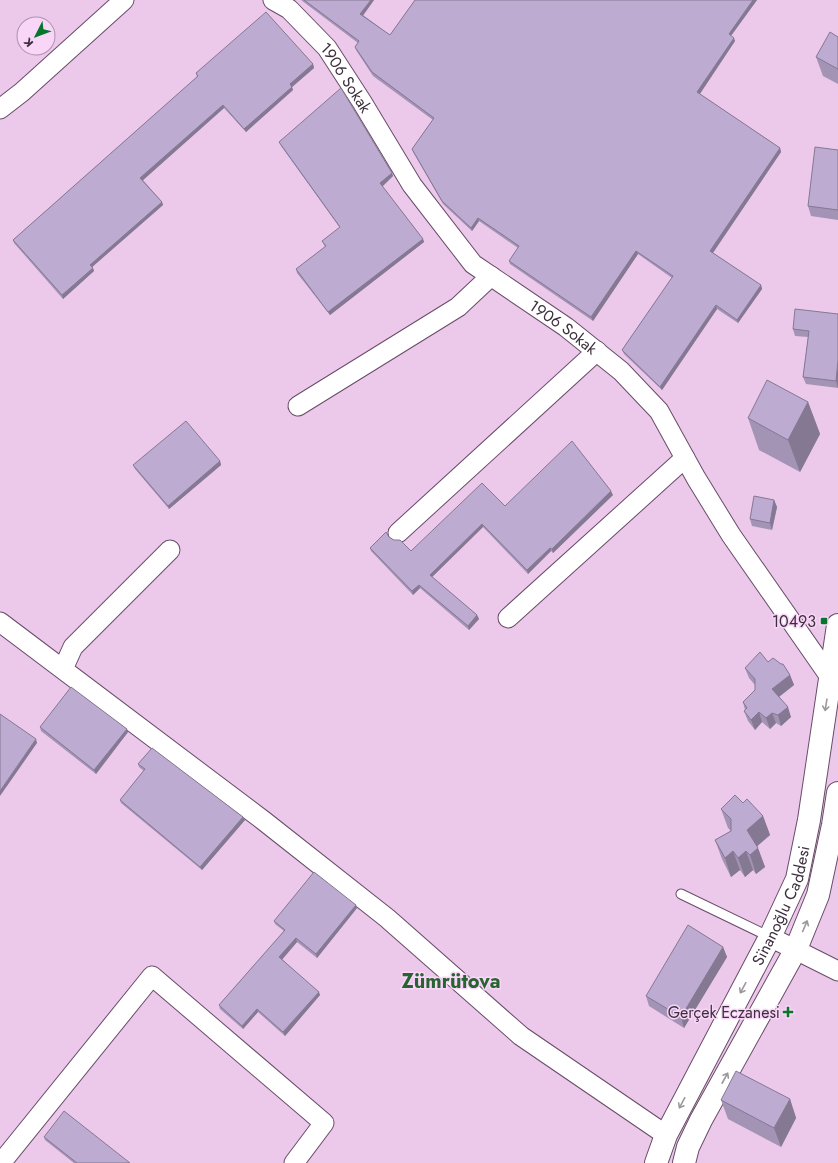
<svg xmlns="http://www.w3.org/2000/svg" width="838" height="1163" font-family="Jost,sans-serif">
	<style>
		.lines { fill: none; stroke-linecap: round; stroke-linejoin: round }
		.service-casing { stroke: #694c68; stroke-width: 11 }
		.minor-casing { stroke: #694c68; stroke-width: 21 }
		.primary-casing { stroke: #694c68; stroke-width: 24 }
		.service { stroke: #fff; stroke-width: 9 }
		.minor { stroke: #fff; stroke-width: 19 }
		.primary { stroke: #fff; stroke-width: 22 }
		.wall { fill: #a393b5 }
		.shaded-wall { fill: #857893 }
		.building { fill: #beabd2; stroke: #857893 }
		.oneway { stroke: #9e979e }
		.poi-dot { fill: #08762a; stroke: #f9d6f8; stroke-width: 1.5 }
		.labels { text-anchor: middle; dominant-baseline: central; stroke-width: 3; stroke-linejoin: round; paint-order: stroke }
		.street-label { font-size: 16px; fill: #3c2f3c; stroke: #f9d6f8 }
		.poi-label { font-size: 16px; fill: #3c2f3c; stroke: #f9d6f8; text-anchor: end }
		.district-label { font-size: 20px; font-weight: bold; fill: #286332; stroke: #f9d6f8 }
	</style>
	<rect width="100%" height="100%" fill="#ecc9eb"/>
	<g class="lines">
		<defs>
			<path id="service" d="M681 894 770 937"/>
			<g id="minor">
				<path id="s1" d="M273 0 289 9 327 48 362 102 412 185 473 264 566 327 621 371 659 411 696 478 731 535 830 677"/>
				<path d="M0 109 22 92 124 0"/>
				<path d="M298 406 458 307 491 276"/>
				<path d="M398 533 597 351"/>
				<path d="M508 618 685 458"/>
				<path d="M0 622 264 821 387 918 521 1036 666 1135"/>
				<path d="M63 669 73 647 170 550"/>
				<path d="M770 937 838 971"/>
				<path d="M1 1163 152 976 324 1123 294 1163"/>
			</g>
			<g id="primary">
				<path id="s2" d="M656 1163 666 1135 770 937 797 879 809 820 838 625"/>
				<path d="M684 1163 688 1147 701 1120 796 949 818 895 833 825 838 793"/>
			</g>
		</defs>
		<!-- service casing -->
		<use href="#service" class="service-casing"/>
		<!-- minor casing -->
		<use href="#minor" class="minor-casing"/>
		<!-- primary casing -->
		<use href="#primary" class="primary-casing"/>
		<!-- service -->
		<use href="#service" class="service"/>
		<!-- minor -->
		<use href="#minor" class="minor"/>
		<!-- primary -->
		<use href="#primary" class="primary"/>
	</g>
	<!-- wall -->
	<g class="wall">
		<path d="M301 0H374L363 15 390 35 415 0H757L731 36 735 41 700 94 780 148 781 152 713 253 761 285 762 289 738 323 717 309 662 390 624 354 622 350 672 278 638 254 593 321 510 264 509 261 518 248 479 221 472 231 443 204 413 152 412 149 433 120 373 76 356 50 355 47 358 43Z"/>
		<path d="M838 37V84L823 76 816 57Z"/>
		<path d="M313 64 314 68 292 87 293 90 246 132 224 108 143 180 162 202 163 205 92 267 94 271 63 299 14 243 13 240 197 77 196 73Z"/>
		<path d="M279 142 392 173 393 176 382 186 423 239 424 242 330 315 297 273 296 269 325 247 322 241 340 228 281 146Z"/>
		<path d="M838 150V220L811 216 808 206Z"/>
		<path d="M838 314V388L806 384 803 377 808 337 795 336 793 329Z"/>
		<path d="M808 402 820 434 800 472 759 450 748 418Z"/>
		<path d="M220 461 221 465 169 509 135 469 133 465Z"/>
		<path d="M613 495 553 553 551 551 528 574 483 527 432 577 477 615 479 619 469 630 420 588 413 595 371 551 370 548 389 537 411 551 505 506Z"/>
		<path d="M774 500 777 507 772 530 752 526 750 519Z"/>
		<path d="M768 662 790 675 794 685 779 697 791 717 781 726 776 723 770 729 762 722 755 730 748 721 744 711 745 710 743 702 755 690V685L749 678 745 668Z"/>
		<path d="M40 727 128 732 96 774 41 731Z"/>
		<path d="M138 764 243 817 245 820 202 870 121 803 120 800 144 771 139 767Z"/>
		<path d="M743 803 763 816 770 835 757 846 765 867 756 874 753 870 745 877 740 870 731 877 722 859 715 840 731 831 728 828 721 809Z"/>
		<path d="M356 905 357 908 317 958 297 942 282 959 320 995 285 1036 258 1012 243 1029 220 1009 219 1005 284 931 275 924 274 921Z"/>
		<path d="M723 947 727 957 684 1028 649 1006 646 996Z"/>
		<path d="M790 1099 796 1118 781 1147 728 1119 721 1100Z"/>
		<path d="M44 1137 130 1163H74L45 1140Z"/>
	</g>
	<!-- shaded-wall -->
	<g class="shaded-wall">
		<path d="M371 0H374L362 17 360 14Z"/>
		<path d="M753 0H757L730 37 729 34Z"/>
		<path d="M734 38 735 41 699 95 697 92Z"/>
		<path d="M313 64 314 68 292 87 293 90 246 132 244 129 290 84Z"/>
		<path d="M223 105 224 108 142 181 140 178Z"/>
		<path d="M780 148 781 152 712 254 710 251Z"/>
		<path d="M392 173 393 176 382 187 380 183Z"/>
		<path d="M162 202 163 205 91 268 90 265Z"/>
		<path d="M478 218 479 221 472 231 471 228Z"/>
		<path d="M423 239 424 242 330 315 328 312Z"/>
		<path d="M636 251 638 254 593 321 591 317Z"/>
		<path d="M93 268 94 271 63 299 62 295Z"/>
		<path d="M761 285 762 289 738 323 737 320Z"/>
		<path d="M716 305 717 309 662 390 660 387Z"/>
		<path d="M838 360V388L836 381Z"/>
		<path d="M808 402 820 434 800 472 788 440Z"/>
		<path d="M220 461 221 465 169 509 168 506Z"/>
		<path d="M611 491 613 495 553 553 552 549Z"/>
		<path d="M774 500 777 507 772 530 770 523Z"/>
		<path d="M482 524 483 527 431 578 430 575Z"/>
		<path d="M550 548 551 551 528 574 527 570Z"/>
		<path d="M419 585 420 588 413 595 412 591Z"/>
		<path d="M477 615 479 619 469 630 468 626Z"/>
		<path d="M790 675 794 685 776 699 772 689Z"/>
		<path d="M788 707 791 717 781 726 778 715Z"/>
		<path d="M759 712 762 722 755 730 751 720Z"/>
		<path d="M772 713 776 723 770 729 766 718Z"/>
		<path d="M127 729 128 732 96 774 94 770Z"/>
		<path d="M36 739 37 743 0 796V791Z"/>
		<path d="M763 816 770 835 754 849 747 830Z"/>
		<path d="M243 817 245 820 202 870 200 867Z"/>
		<path d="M758 848 765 867 756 874 750 855Z"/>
		<path d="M733 851 740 870 731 877 725 858Z"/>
		<path d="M746 851 753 870 745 877 738 858Z"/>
		<path d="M356 905 357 908 317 958 316 954Z"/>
		<path d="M296 938 297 942 281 961 279 957Z"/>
		<path d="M723 947 727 957 684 1028 681 1017Z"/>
		<path d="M319 992 320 995 285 1036 283 1032Z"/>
		<path d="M257 1009 258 1012 243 1029 242 1026Z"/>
		<path d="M790 1099 796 1118 781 1147 774 1128Z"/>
	</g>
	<!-- building -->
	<g class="building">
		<path d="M304 0H371L360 14 390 35 415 0H753L729 34 734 38 697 92 780 148 710 251 761 285 737 320 716 305 660 387 622 350 673 276 636 251 591 317 509 261 519 246 478 218 471 228 442 201 412 149 434 118 372 72 355 47 359 41Z"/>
		<path d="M266 12 313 64 290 84 292 87 244 129 223 105 140 178 162 202 90 265 93 268 62 295 13 240 198 76 196 73Z"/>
		<path d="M830 32 838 37V69L816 57Z"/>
		<path d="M341 88 392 173 380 183 423 239 328 312 296 269 326 246 322 241 340 227 279 142Z"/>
		<path d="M815 147 838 150V210L808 206Z"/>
		<path d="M795 309 838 314V360L836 381 803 377 809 331 793 329Z"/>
		<path d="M767 380 808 402 788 440 748 418Z"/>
		<path d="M186 421 220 461 168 506 133 465Z"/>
		<path d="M572 441 611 491 552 549 550 548 527 570 482 524 430 575 477 615 468 626 419 585 412 591 370 548 386 532 389 537 394 540H400L411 551 482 483 505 506Z"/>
		<path d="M754 496 774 500 770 523 750 519Z"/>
		<path d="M760 652 768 662 773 658 781 664H783L790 675 772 689 788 707 778 715 772 713 766 718 759 712 751 720 744 711 747 708 743 702 755 690V679L745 668Z"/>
		<path d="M71 687 127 729 94 770 40 727Z"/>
		<path d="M0 714 36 739 0 791Z"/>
		<path d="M152 748 243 817 200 867 120 800 145 769 138 764Z"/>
		<path d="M735 795 743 803 747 799 763 816 747 830 758 848 750 855 746 851 738 858 733 851 725 858 715 840 731 831V819L721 809Z"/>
		<path d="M314 872 356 905 316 954 296 938 279 957 319 992 283 1032 257 1009 242 1026 219 1005 285 930 274 921Z"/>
		<path d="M688 925 723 947 681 1017 646 996Z"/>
		<path d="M736 1071 790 1099 774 1128 721 1100Z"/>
		<path d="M64 1111 130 1163H77L44 1137Z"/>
	</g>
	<!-- one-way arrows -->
	<defs><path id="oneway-shaft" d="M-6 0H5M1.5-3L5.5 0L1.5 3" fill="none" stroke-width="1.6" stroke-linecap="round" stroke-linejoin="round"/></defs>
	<g class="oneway">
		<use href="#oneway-shaft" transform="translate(826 705) rotate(99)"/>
		<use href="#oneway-shaft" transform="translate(805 926) rotate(-67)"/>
		<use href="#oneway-shaft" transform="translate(743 988) rotate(118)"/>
		<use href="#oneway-shaft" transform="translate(725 1078) rotate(-61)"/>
		<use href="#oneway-shaft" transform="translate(682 1103) rotate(118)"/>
	</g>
	<!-- markers -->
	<g class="poi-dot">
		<rect x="820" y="617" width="8" height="8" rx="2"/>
		<path d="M786 1006h4v4h4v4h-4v4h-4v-4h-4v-4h4z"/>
	</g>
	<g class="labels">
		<!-- street labels -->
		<g class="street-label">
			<text stroke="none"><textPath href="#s1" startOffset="108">1906 Sokak</textPath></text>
			<text stroke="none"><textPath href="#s1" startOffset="444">1906 Sokak</textPath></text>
			<text stroke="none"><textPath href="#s2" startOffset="287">Si̇nanoğlu Caddesi</textPath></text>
		</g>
		<!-- poi labels -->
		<g class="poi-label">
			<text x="816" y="621">10493</text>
			<text x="780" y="1012">Gerçek Eczanesi</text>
		</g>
		<!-- district labels -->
		<g class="district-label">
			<text x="451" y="981">Zümrütova</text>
		</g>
	</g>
	<!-- north arrow -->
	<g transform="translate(36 36) rotate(228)"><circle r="19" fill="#f9d6f8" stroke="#ad93ad"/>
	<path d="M0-3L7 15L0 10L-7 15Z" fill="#08762a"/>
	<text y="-6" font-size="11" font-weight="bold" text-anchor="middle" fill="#3c2f3c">K</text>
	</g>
</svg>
